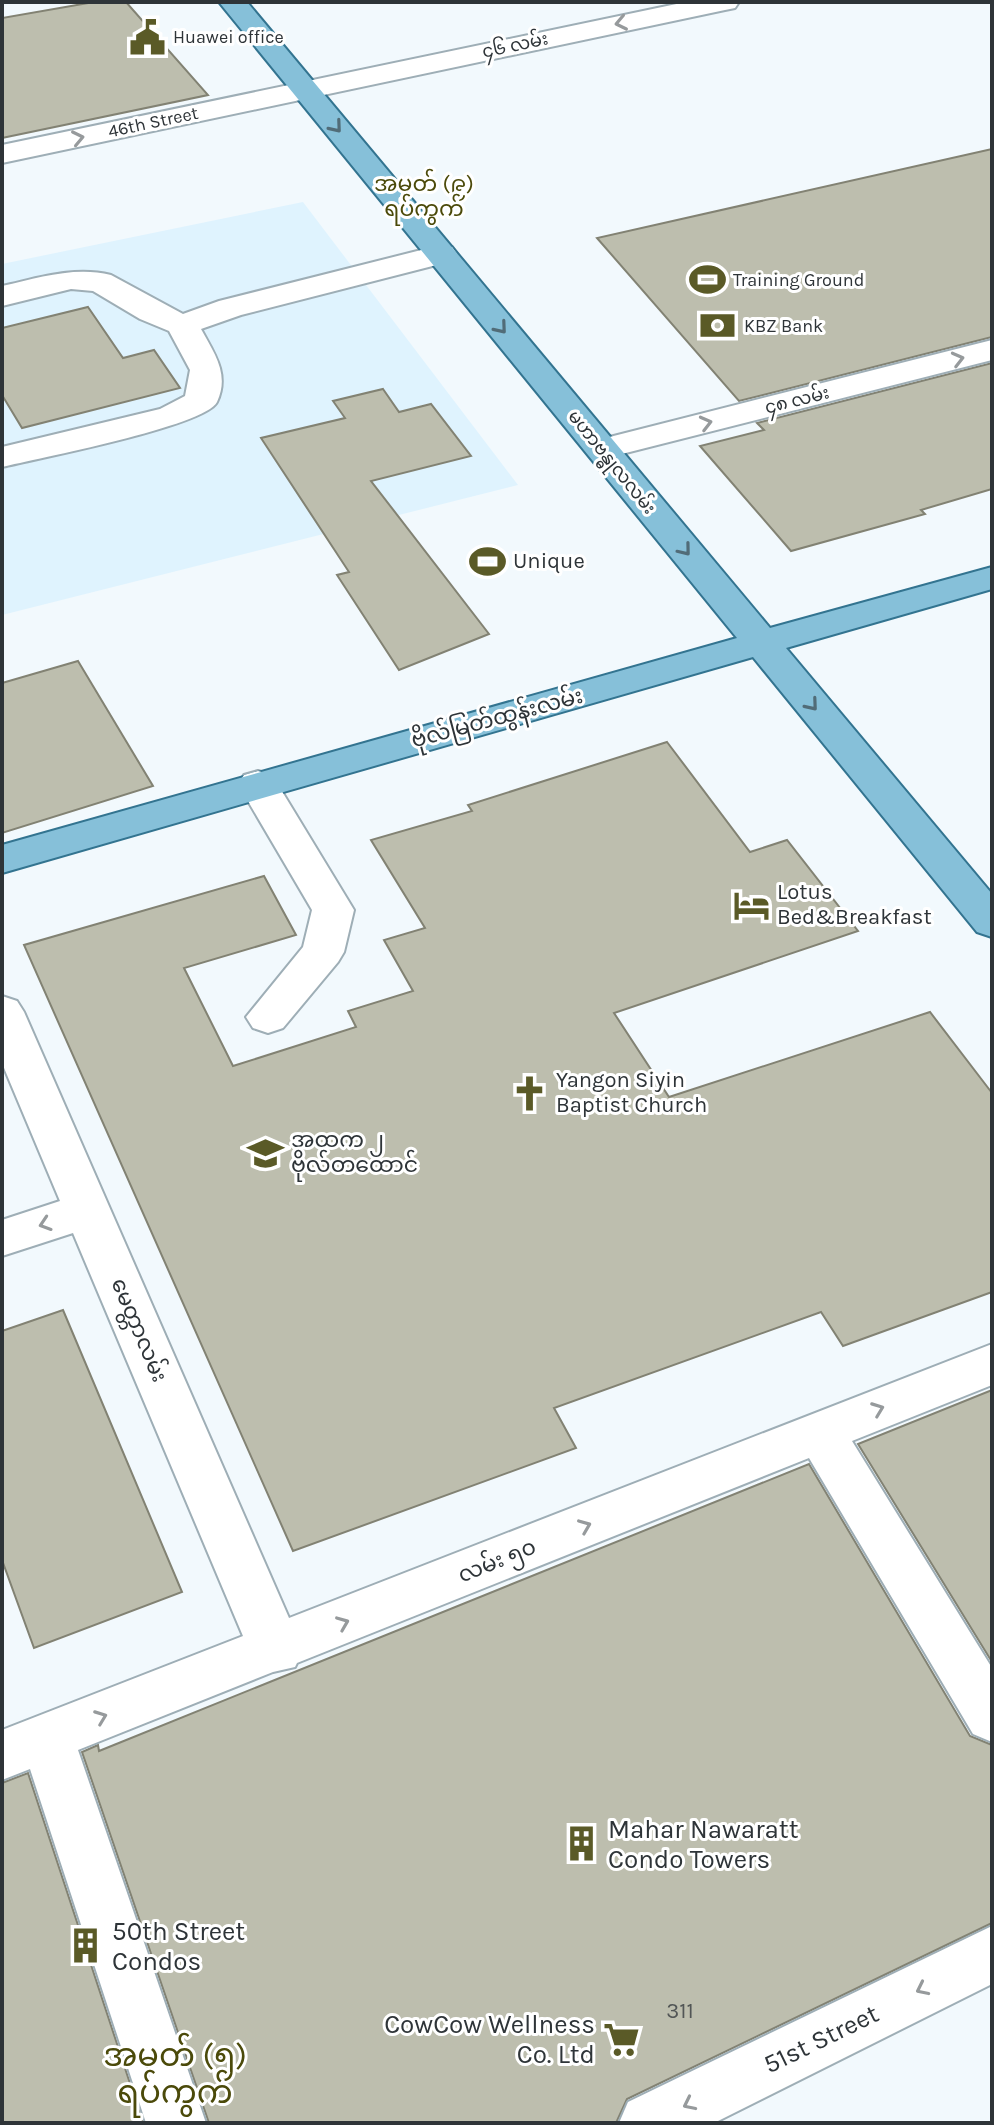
<svg xmlns="http://www.w3.org/2000/svg" width="994" height="2125" font-family="Karla,'Noto Sans Myanmar',sans-serif">
	<style>
		.built { fill: #dff3fe }
		.building { fill: #bdbeae; stroke: #828273; stroke-width: 2 }
		.lines { fill: none; stroke-linecap: round; stroke-linejoin: round }
		.minor-casing { stroke: #9eaeb6; stroke-width: 4 }
		.major-casing { stroke: #337490; stroke-width: 4 }
		.minor { fill: #fff; fill-rule: evenodd }
		.major { fill: #86c0d9; fill-rule: evenodd }
		.oneway { stroke: #969a9c }
		.oneway2 { stroke: #516c78 }
		.labels { text-anchor: middle; dominant-baseline: central; stroke-width: 6; stroke-linejoin: round; paint-order: stroke }
		.far-poi-label { font-size: 18px; fill: #2e3438; stroke: #fff; text-anchor: start }
		.far-street-label { font-size: 18px; fill: #2e3438; stroke: #fff }
		.far-quarter-label { font-size: 22px; fill: #4b4a0a; stroke: #fff }
		.poi-label { font-size: 22px; fill: #2e3438; stroke: #fff; text-anchor: start }
		.street-label { font-size: 22px; fill: #2e3438; stroke: #fff }
		.near-number-label { font-size: 22px; fill: #525656 }
		.near-poi-label { font-size: 26px; fill: #2e3438; stroke: #fff; text-anchor: start }
		.near-street-label { font-size: 26px; fill: #2e3438; stroke: #fff }
		.near-quarter-label { font-size: 32px; fill: #4b4a0a; stroke: #fff }
	</style>
	<rect width="100%" height="100%" fill="#f2f9fd"/>
	<!-- built -->
	<path class="built" d="M303 202 518 485 2 615V264Z"/>
	<!-- building -->
	<g class="building">
		<path d="M94 2H126L208 95 2 138V18Z"/>
		<path d="M992 149V337L739 401 597 238Z"/>
		<path d="M88 307 123 358 154 350 180 388 22 428 2 395V328Z"/>
		<path d="M992 363V489L921 510 925 514 791 551 700 446 764 430 757 423Z"/>
		<path d="M383 389 399 412 431 404 471 456 371 481 489 634 399 670 337 575 349 572 261 438 345 418 333 401Z"/>
		<path d="M78 661 153 786 2 833V683Z"/>
		<path d="M667 742 750 852 787 840 858 931 614 1013 669 1097 930 1012 992 1093V1292L843 1346 821 1312 554 1408 576 1448 293 1551 24 945 264 876 296 935 184 968 233 1066 356 1027 348 1011 413 991 384 940 425 928 371 840 472 811 468 805Z"/>
		<path d="M63 1310 182 1592 34 1648 2 1560V1331Z"/>
		<path d="M992 1390V1662L858 1444Z"/>
		<path d="M809 1464 970 1736 992 1745V1923L627 2099 616 2123H209L82 1752 98 1745 99 1751Z"/>
		<path d="M28 1773 143 2123H2V1783Z"/>
	</g>
	<g class="lines">
		<defs>
			<g id="minor">
				<path d="M686 2H739L735 8 725 10 2 163V145Z"/>
				<path d="M441 245 452 247 457 254 452 261 241 315 201 329C214 353 230 374 217 402 206 426 35 459 2 467V447L160 409 185 396 190 370 169 331 140 319 93 291 71 289 2 306V286C39 278 74 266 111 275L183 314 219 301Z"/>
				<path d="M992 340V360L602 459 590 456 585 449 590 442Z"/>
				<path d="M258 771 272 775 354 910 344 952 338 962 283 1028 268 1033 253 1028 246 1017 303 947 312 910 238 784 244 775Z"/>
				<path d="M2 996 17 1001 24 1012 289 1618 992 1344V1385L852 1441 992 1668V1742L973 1734 809 1458 297 1663 295 1667 273 1672 78 1750 206 2123H146L30 1769 2 1780V1730L243 1636 73 1233 2 1256V1220L60 1201 2 1063Z"/>
				<path d="M992 1926V1984L714 2123H619L628 2102Z"/>
			</g>
			<path id="major" d="M219 2H247L770 628 992 567V589L786 648 992 894V937L977 932 753 657 2 873V845L737 638Z"/>
		</defs>
		<!-- minor casing -->
		<use href="#minor" class="minor-casing"/>
		<!-- major casing -->
		<use href="#major" class="major-casing"/>
		<!-- minor -->
		<use href="#minor" class="minor"/>
		<!-- major -->
		<use href="#major" class="major"/>
	</g>
	<!-- one-way arrows -->
	<defs><path id="oneway-chevron" d="M-2-3.5L2.5 0L-2 3.5" fill="none" stroke-width="1.6" stroke-linecap="round" stroke-linejoin="round" transform="scale(2)"/></defs>
	<g class="oneway">
		<use href="#oneway-chevron" transform="translate(621 23) rotate(168)"/>
		<use href="#oneway-chevron" transform="translate(78 138) rotate(-12)"/>
		<use href="#oneway-chevron" transform="translate(958 359) rotate(-14)"/>
		<use href="#oneway-chevron" transform="translate(706 423) rotate(-14)"/>
		<use href="#oneway-chevron" transform="translate(45 1224) rotate(162)"/>
		<use href="#oneway-chevron" transform="translate(878 1409) rotate(-21)"/>
		<use href="#oneway-chevron" transform="translate(585 1526) rotate(-22)"/>
		<use href="#oneway-chevron" transform="translate(343 1623) rotate(-22)"/>
		<use href="#oneway-chevron" transform="translate(101 1717) rotate(-21)"/>
		<use href="#oneway-chevron" transform="translate(922 1989) rotate(154)"/>
		<use href="#oneway-chevron" transform="translate(689 2104) rotate(154)"/>
	</g>
	<g class="oneway2">
		<use href="#oneway-chevron" transform="translate(336 127) rotate(50)"/>
		<use href="#oneway-chevron" transform="translate(501 328) rotate(50)"/>
		<use href="#oneway-chevron" transform="translate(685 550) rotate(51)"/>
		<use href="#oneway-chevron" transform="translate(812 705) rotate(50)"/>
	</g>
	<!-- icons -->
	<defs>
		<symbol id="civic-bare" viewBox="-9 -9 18 18"><path d="M-.6-6.5H3V-4.5H.6V-3L4-1V1h2V6H-6V1h2V-1L-.6-3ZM-1.2 2.5V6h2.4V2.5Z" fill="#5a5a27" stroke="#fff" stroke-width="2.5" paint-order="stroke"/></symbol>
		<symbol id="stadium-bare" viewBox="-9 -9 18 18"><path d="M0-5a6.5 5 0 1 0 0 10a6.5 5 0 1 0 0-10ZM-3.5-1.8h7v3.6h-7Z" fill="#5a5a27" stroke="#fff" stroke-width="2.5" paint-order="stroke"/></symbol>
		<symbol id="bank-bare" viewBox="-9 -9 18 18"><path d="M-6-4H6V4H-6ZM0-2.3a2.3 2.3 0 1 0 0 4.6a2.3 2.3 0 1 0 0-4.6Z" fill="#5a5a27" stroke="#fff" stroke-width="2.5" paint-order="stroke"/></symbol>
		<symbol id="hotel-bare" viewBox="-9 -9 18 18"><path d="M-6-4.5h1.5V1H6V5H4.5V3h-9V5H-6ZM-4 0a1.8 1.8 0 1 1 3.6 0ZM.5 0V-2.5h3Q6-2.5 6 0Z" fill="#5a5a27" stroke="#fff" stroke-width="2.5" paint-order="stroke"/></symbol>
		<symbol id="church-bare" viewBox="-9 -9 18 18"><path d="M-1.2-6h2.4v3.5h3.3v2.4h-3.3V6h-2.4V-.1h-3.3v-2.4h3.3Z" fill="#5a5a27" stroke="#fff" stroke-width="2.5" paint-order="stroke"/></symbol>
		<symbol id="school-bare" viewBox="-9 -9 18 18"><path d="M0-5L7-2L0 1L-7-2ZM-4 1L0 2.5L4 1V4Q0 6-4 4Z" fill="#5a5a27" stroke="#fff" stroke-width="2.5" paint-order="stroke"/></symbol>
		<symbol id="building-bare" viewBox="-9 -9 18 18"><path d="M-4-6H4V6H1V3H-1V6H-4ZM-2.5-4.3h1.7v1.8h-1.7ZM.8-4.3h1.7v1.8H.8ZM-2.5-1h1.7V.8h-1.7ZM.8-1h1.7V.8H.8Z" fill="#5a5a27" stroke="#fff" stroke-width="2.5" paint-order="stroke"/></symbol>
		<symbol id="supermarket-bare" viewBox="-9 -9 18 18"><path d="M-6-5.5h2.5l.6 2H6L4.5 2H-2.5L-4.4-4H-6ZM-1.5 3.2a1.3 1.3 0 1 0 .1 0ZM3 3.2a1.3 1.3 0 1 0 .1 0Z" fill="#5a5a27" stroke="#fff" stroke-width="2.5" paint-order="stroke"/></symbol>
	</defs>
	<g fill-rule="evenodd">
		<use href="#civic-bare" x="122" y="12" width="51" height="51"/>
		<use href="#stadium-bare" x="682" y="254" width="51" height="51"/>
		<use href="#bank-bare" x="692" y="300" width="51" height="51"/>
		<use href="#stadium-bare" x="462" y="536" width="51" height="51"/>
		<use href="#hotel-bare" x="726" y="880" width="51" height="51"/>
		<use href="#church-bare" x="504" y="1068" width="51" height="51"/>
		<use href="#school-bare" x="240" y="1128" width="51" height="51"/>
		<use href="#building-bare" x="556" y="1818" width="51" height="51"/>
		<use href="#building-bare" x="60" y="1920" width="51" height="51"/>
		<use href="#supermarket-bare" x="596" y="2014" width="51" height="51"/>
	</g>
	<g class="labels">
		<!-- far-poi labels -->
		<g class="far-poi-label">
			<text x="173" y="37">Huawei office</text>
			<text x="733" y="280">Training Ground</text>
			<text x="744" y="326">KBZ Bank</text>
		</g>
		<!-- far-street labels -->
		<g class="far-street-label">
			<text transform="translate(515 45) rotate(-12)">၄၆ လမ်း</text>
			<text transform="translate(153 122) rotate(-12)">46th Street</text>
			<text transform="translate(797 400) rotate(-14)">၄၈ လမ်း</text>
			<text transform="translate(612 462) rotate(51)">မဟာဗန္ဓုလလမ်း</text>
		</g>
		<!-- far-quarter labels -->
		<g class="far-quarter-label">
			<text x="424" y="184">အမှတ် (၉)<tspan x="424" dy="25">ရပ်ကွက်</tspan></text>
		</g>
		<!-- poi labels -->
		<g class="poi-label">
			<text x="513" y="561">Unique</text>
			<text x="777" y="892">Lotus<tspan x="777" dy="25">Bed&amp;Breakfast</tspan></text>
			<text x="556" y="1080">Yangon Siyin<tspan x="556" dy="25">Baptist Church</tspan></text>
			<text x="291" y="1140">အထက ၂<tspan x="291" dy="25">ဗိုလ်တထောင်</tspan></text>
		</g>
		<!-- street labels -->
		<g class="street-label">
			<text transform="translate(497 718) rotate(-15)">ဗိုလ်မြတ်ထွန်းလမ်း</text>
			<text transform="translate(139 1330) rotate(67)">မေတ္တာလမ်း</text>
			<text transform="translate(497 1561) rotate(-22)">လမ်း ၅၀</text>
		</g>
		<!-- near-number labels -->
		<g class="near-number-label">
			<text x="680" y="2011">311</text>
		</g>
		<!-- near-poi labels -->
		<g class="near-poi-label">
			<text x="608" y="1829">Mahar Nawaratt<tspan x="608" dy="30">Condo Towers</tspan></text>
			<text x="112" y="1931">50th Street<tspan x="112" dy="30">Condos</tspan></text>
			<text x="595" y="2024" text-anchor="end">CowCow Wellness<tspan x="595" dy="30">Co. Ltd</tspan></text>
		</g>
		<!-- near-street labels -->
		<g class="near-street-label">
			<text transform="translate(821 2039) rotate(-26)">51st Street</text>
		</g>
		<!-- near-quarter labels -->
		<g class="near-quarter-label">
			<text x="175" y="2055">အမှတ် (၅)<tspan x="175" dy="37">ရပ်ကွက်</tspan></text>
		</g>
	</g>
	<!-- border -->
	<rect width="994" height="2125" fill="none" stroke="#2e3438" stroke-width="8"/>
</svg>
